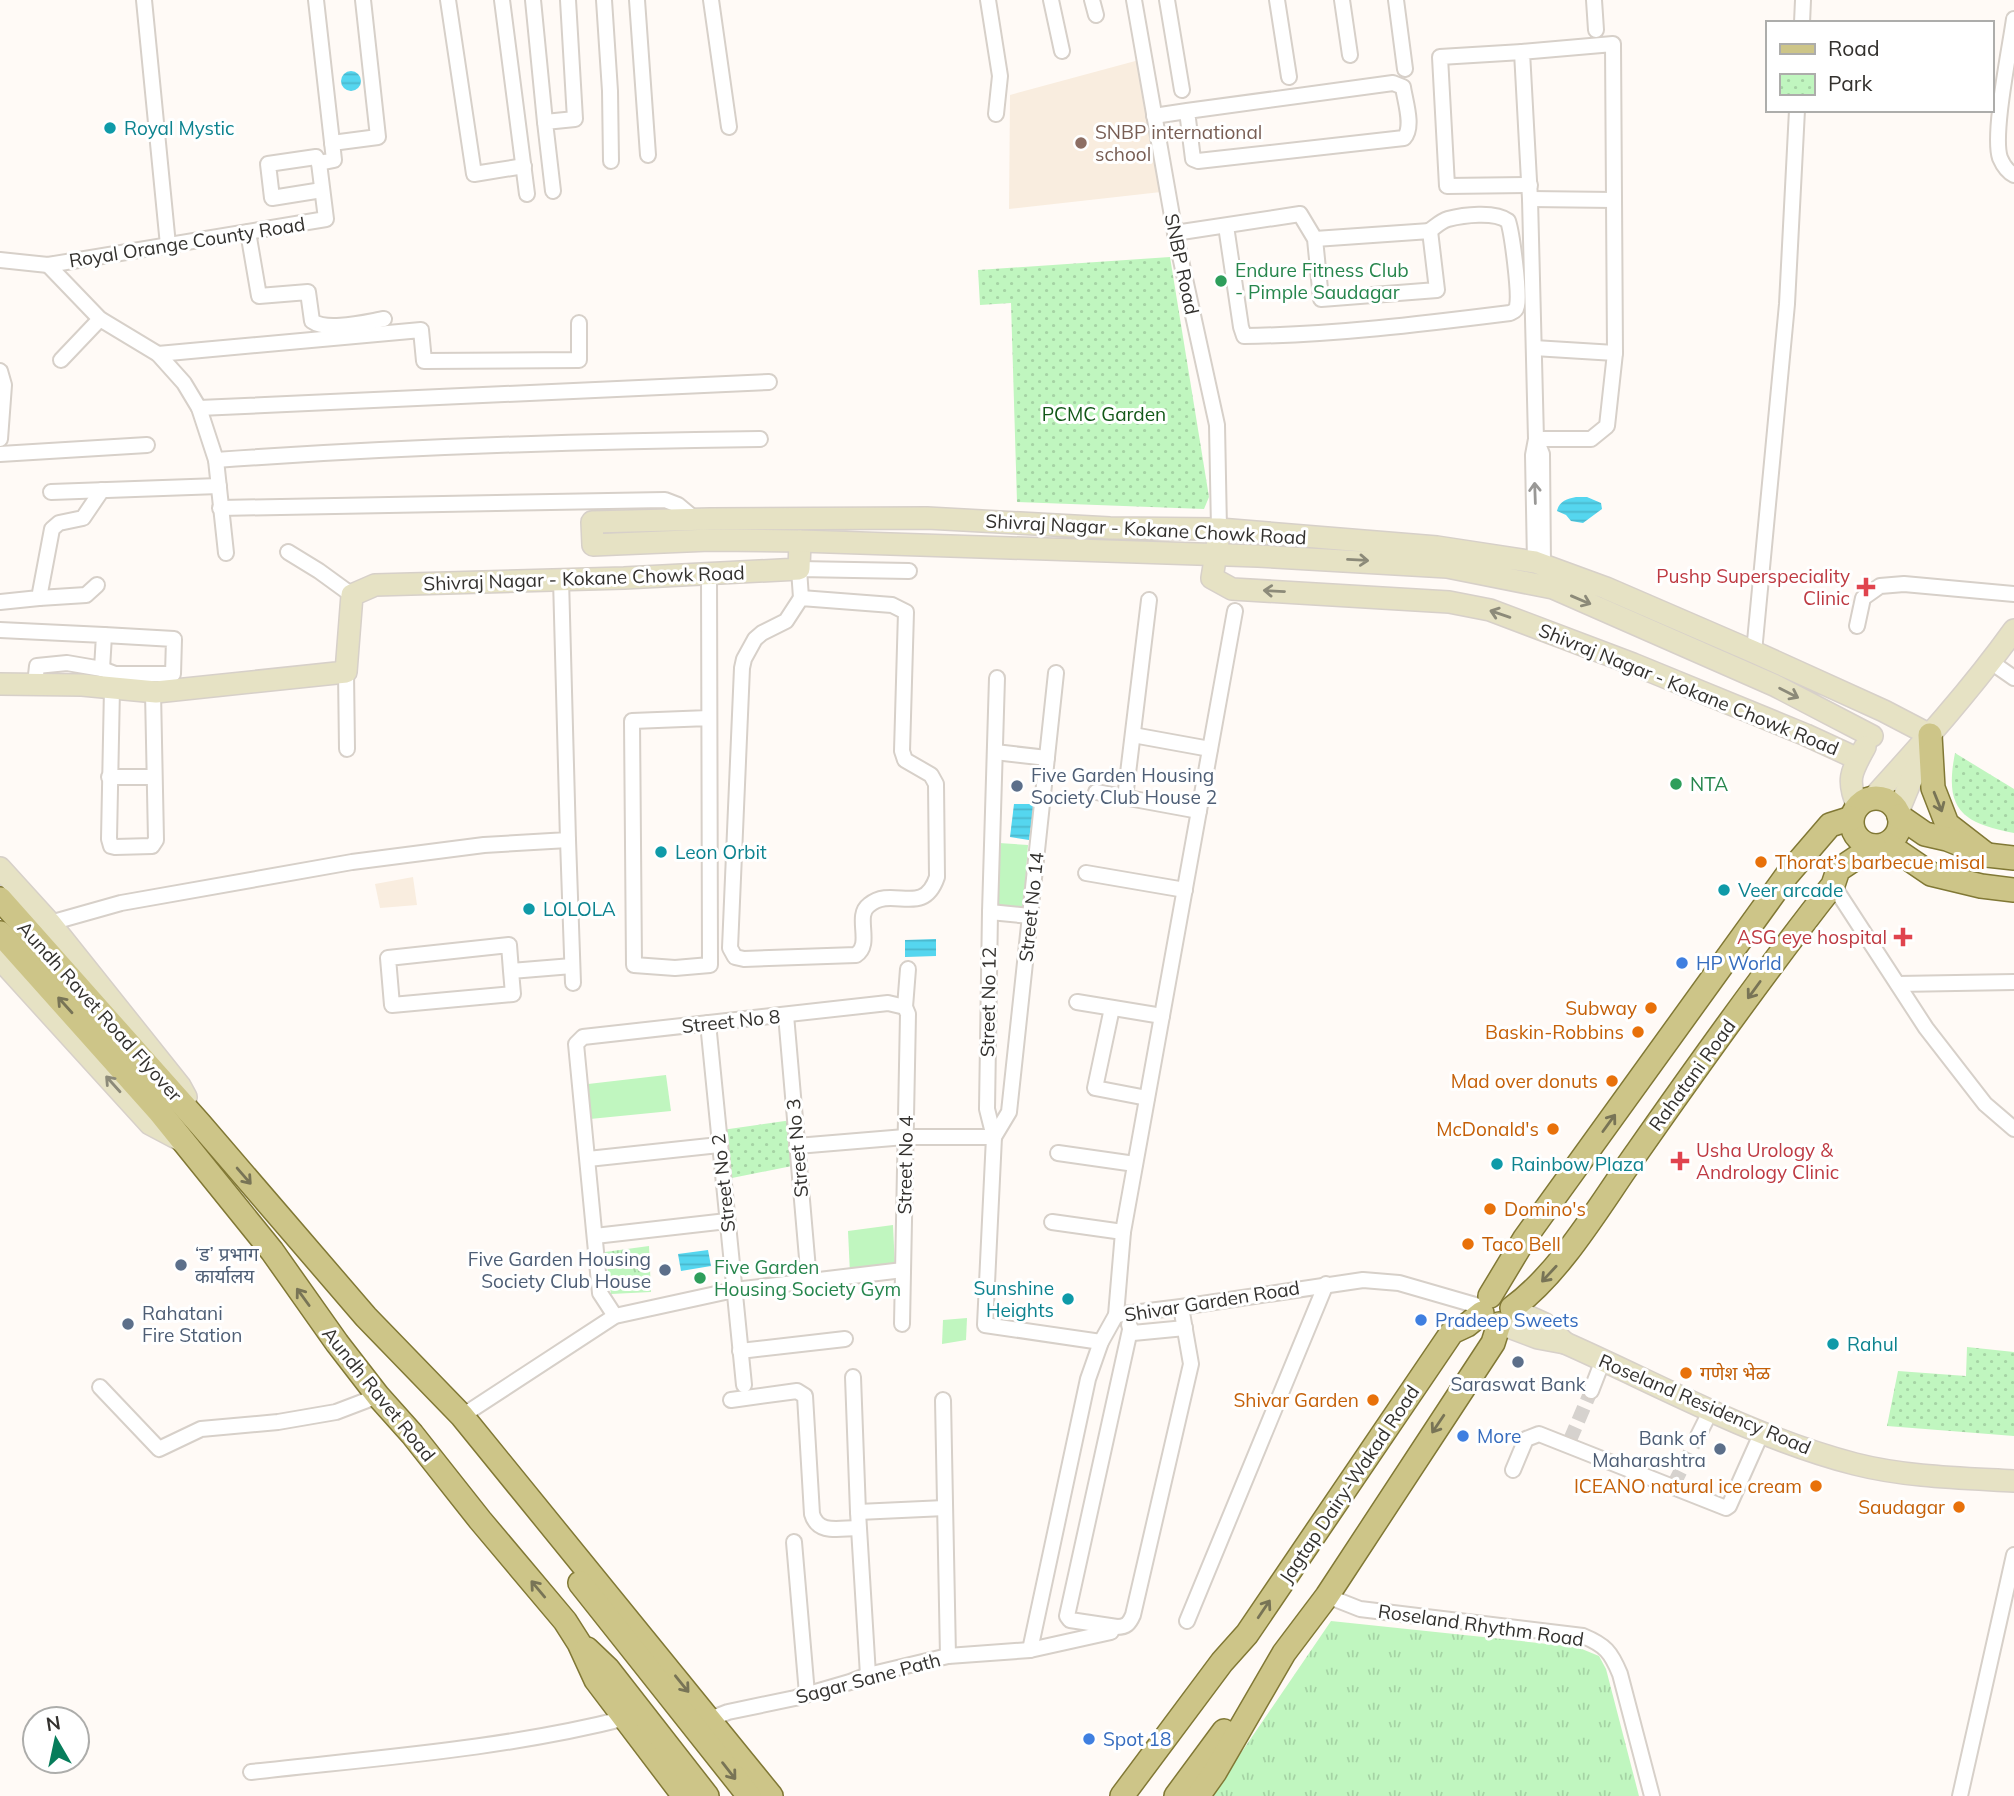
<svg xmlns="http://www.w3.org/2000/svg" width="2014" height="1796" font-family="Mulish,'Noto Sans Devanagari',sans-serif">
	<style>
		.built { fill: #f9eddf }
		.grass { fill: url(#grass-tufts) }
		.park { fill: url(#park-dots) }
		.garden { fill: #c0f6bf }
		.water { fill: url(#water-rules) }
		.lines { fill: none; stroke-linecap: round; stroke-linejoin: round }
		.street-tunnel { stroke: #d6d2ce; stroke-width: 14; stroke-dasharray: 14 7; stroke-linecap: butt }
		.street-casing { stroke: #d7d0c9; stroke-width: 18 }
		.secondary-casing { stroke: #d7d0c9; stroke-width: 24 }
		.primary-casing { stroke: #817835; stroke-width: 26 }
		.street { stroke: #fff; stroke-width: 14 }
		.secondary { stroke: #e6e2c4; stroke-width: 21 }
		.primary { stroke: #cdc588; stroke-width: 23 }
		.oneway { stroke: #999896 }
		.oneway2 { stroke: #8c8a79 }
		.oneway3 { stroke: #787456 }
		.culture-dot { fill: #0f9aa8; stroke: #fff; stroke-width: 2.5 }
		.education-dot { fill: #8d6e63; stroke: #fff; stroke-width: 2.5 }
		.leisure-dot { fill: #2e9e5b; stroke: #fff; stroke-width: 2.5 }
		.health-dot { fill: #e0444e; stroke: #fff; stroke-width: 2.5 }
		.service-dot { fill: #5c6f8a; stroke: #fff; stroke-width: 2.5 }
		.food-dot { fill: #e8710a; stroke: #fff; stroke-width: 2.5 }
		.shop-dot { fill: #3f7fe0; stroke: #fff; stroke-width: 2.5 }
		.labels { text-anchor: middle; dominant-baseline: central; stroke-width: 6; stroke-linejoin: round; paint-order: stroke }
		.culture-label { font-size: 19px; fill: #0d838f; stroke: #fff; text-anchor: start }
		.education-label { font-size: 19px; fill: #785e54; stroke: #fff; text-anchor: start }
		.street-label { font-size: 19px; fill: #33312e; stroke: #fff }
		.leisure-label { font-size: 19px; fill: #27864d; stroke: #fff; text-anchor: start }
		.park-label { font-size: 19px; fill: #125818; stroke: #fff }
		.health-label { font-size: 19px; fill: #be3a42; stroke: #fff; text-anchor: end }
		.service-label { font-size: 19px; fill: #4e5e75; stroke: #fff; text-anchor: start }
		.food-label { font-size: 19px; fill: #c56008; stroke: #fff; text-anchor: end }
		.shop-label { font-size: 19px; fill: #366cbe; stroke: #fff; text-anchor: start }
	</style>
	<defs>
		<pattern id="grass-tufts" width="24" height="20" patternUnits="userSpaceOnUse" patternTransform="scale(1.75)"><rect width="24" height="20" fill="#c0f6bf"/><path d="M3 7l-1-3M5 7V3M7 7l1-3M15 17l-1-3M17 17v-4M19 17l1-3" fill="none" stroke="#a5d3a4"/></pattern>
		<pattern id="park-dots" width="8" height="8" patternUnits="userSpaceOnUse" patternTransform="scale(1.75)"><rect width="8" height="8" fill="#c0f6bf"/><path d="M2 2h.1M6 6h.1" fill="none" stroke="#a5d3a4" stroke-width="1.8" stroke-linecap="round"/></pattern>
		<pattern id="water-rules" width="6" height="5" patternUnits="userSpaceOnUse" patternTransform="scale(1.75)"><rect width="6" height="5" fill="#55d6ef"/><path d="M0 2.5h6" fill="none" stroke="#4ab8cd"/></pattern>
	</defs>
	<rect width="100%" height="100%" fill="#fffaf6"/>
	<!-- built -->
	<g class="built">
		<path d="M1139 60 1161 192 1009 209 1010 95Z"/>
		<path d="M413 877 417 905 380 908 375 884Z"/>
	</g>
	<!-- grass -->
	<g class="grass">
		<path d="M649 1246 651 1292 611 1294 605 1252Z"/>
		<path d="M1331 1621 1577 1647 1599 1656 1606 1669 1639 1796H1208L1243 1750Z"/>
	</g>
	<!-- park -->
	<g class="park">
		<path d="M1170 257 1209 497 1204 509 1017 502 1011 303 980 305 978 270Z"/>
		<path d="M1955 753 2014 789V833C1961 823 1944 809 1955 753Z"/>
		<path d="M792 1120 797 1165 727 1179 722 1130Z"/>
		<path d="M1967 1347 2014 1352V1436L1887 1426 1898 1371 1966 1376Z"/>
	</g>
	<!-- garden -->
	<g class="garden">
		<path d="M999 843 1028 845 1023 911 997 909Z"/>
		<path d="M666 1075 671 1111 590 1119 588 1084Z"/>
		<path d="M893 1225 895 1268 850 1274 848 1231Z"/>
		<path d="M967 1318 966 1340 942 1344 943 1320Z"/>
	</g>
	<!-- water -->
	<g class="water">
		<circle cx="351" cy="81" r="10"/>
		<path d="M1576 497H1587L1601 503 1602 509 1583 523 1571 521 1566 515 1557 511C1559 501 1567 499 1576 497Z"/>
		<path d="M1014 804H1034L1029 840 1010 837Z"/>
		<path d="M936 939V956L905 957V940Z"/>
		<path d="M708 1250 711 1266 681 1271 678 1254Z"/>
	</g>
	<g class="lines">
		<!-- street-tunnel -->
		<g class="street-tunnel">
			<path d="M1570 1440 1591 1391"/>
			<path d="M1674 1484 1698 1436"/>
		</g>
		<defs>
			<g id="street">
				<path d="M144 0 168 245"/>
				<path d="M448 0 474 174 524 166"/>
				<path d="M502 0 527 194"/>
				<path d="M533 0 545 122"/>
				<path d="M604 0 610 91 611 161"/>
				<path d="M637 0 648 155"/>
				<path d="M711 0 729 127"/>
				<path d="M988 0 1000 76 996 114"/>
				<path d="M1051 0 1062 51"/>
				<path d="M1092 0 1096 15"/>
				<path d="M1134 0 1175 233 1217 425 1219 529"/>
				<path d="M1167 0 1182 90"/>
				<path d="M1277 0 1289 77"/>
				<path d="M1342 0 1350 55"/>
				<path d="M1396 0 1405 69"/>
				<path d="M1594 0 1596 30"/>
				<path d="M2014 19C2010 48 1992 135 2000 158 2003 165 2008 172 2014 175"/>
				<path d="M1802 23 1803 0"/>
				<path d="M1613 44 1615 353 1607 426 1591 439H1536L1530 199 1522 52Z"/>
				<path d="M1522 52 1440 57 1447 186 1530 185"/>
				<path d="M1154 116 1187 111 1393 83 1403 87C1405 101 1414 127 1404 138L1198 161 1193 159 1187 111"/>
				<path d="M332 143 378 137 363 0"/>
				<path d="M319 163 316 157 268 164 272 198 322 190"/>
				<path d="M553 191 545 122 575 119 568 0"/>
				<path d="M1530 199 1614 200"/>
				<path d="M1226 226 1241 327 1244 336C1333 335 1422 324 1510 313 1514 311 1516 311 1517 306 1520 293 1512 233 1508 221 1495 211 1463 215 1448 219 1441 221 1435 227 1429 231"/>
				<path d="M248 232 259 296 308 292 312 321C327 332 366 322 384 319"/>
				<path d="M1175 233 1300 214 1315 239 1430 231 1437 290 1321 299 1315 239"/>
				<path d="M0 260 48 265 326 219 319 163 334 160 316 0"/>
				<path d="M48 265 100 319 158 354 184 383 199 408 216 460 226 553"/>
				<path d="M1534 348 1615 353"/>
				<path d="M158 354 421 330 424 361 579 360V323"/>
				<path d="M61 360 100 319"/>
				<path d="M0 371 4 385 0 439"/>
				<path d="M199 408 769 382"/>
				<path d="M0 454 147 445"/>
				<path d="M216 460C397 447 578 441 760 439"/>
				<path d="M51 492 219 486"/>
				<path d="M220 508 665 500 678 505 695 519"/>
				<path d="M288 552 319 571 352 595"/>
				<path d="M1535 562 1533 455 1536 439 1542 454 1543 565"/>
				<path d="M39 598 86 595 97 585"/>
				<path d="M801 598 892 605 906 612 902 751 905 760 931 775 936 784 937 877C923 918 893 885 869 905 854 916 873 944 856 955L744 959 735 957 730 948 742 668 744 659 755 639 762 633 786 621Z"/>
				<path d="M801 598 799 569 909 571"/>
				<path d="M0 602 39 598 52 529 59 523 83 518 102 490"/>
				<path d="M1857 626 1863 598 1880 586 1904 584 2014 594"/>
				<path d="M0 630 104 635 102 669 67 663 37 666 35 684"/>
				<path d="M1754 652 1787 304 1797 110"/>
				<path d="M1991 662 2014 678"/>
				<path d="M102 669 115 674H173L174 639 104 635"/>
				<path d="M346 672 347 749"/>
				<path d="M997 678 990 912 987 1109 994 1137 985 1325 1101 1342"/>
				<path d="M112 688 109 839 111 846 115 847 152 846 156 840 153 692"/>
				<path d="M709 718 632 721 634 965 675 968 710 965 709 574"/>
				<path d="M1133 735 1210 749"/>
				<path d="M995 752 1047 758"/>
				<path d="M109 777H154"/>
				<path d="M1096 792 1199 811"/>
				<path d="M1125 798 1149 600"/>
				<path d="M568 840 573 983"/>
				<path d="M1086 873 1185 890"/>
				<path d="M1833 885 1926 1028 1985 1104 2014 1129"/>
				<path d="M990 912 1030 916"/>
				<path d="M50 923 121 903 352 862 484 845 568 840 561 579"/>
				<path d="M511 971 513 994 392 1005 388 958 509 945 511 971 572 966"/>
				<path d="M1898 984 2014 982"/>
				<path d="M1077 1002 1162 1016"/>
				<path d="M905 1007 908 969"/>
				<path d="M1112 1008 1095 1088 1147 1098"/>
				<path d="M786 1015 809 1281"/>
				<path d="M708 1023 744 1385"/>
				<path d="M994 1137 1009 1112 1056 673"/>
				<path d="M797 1146 905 1137H994"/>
				<path d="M1058 1153 1135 1164"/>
				<path d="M588 1159 719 1145"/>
				<path d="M1052 1222 1123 1232"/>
				<path d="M595 1236 727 1221"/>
				<path d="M1116 1315 1181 1307 1363 1280 1399 1283 1482 1307"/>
				<path d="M615 1316 600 1293 576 1044 583 1037 888 1003 905 1007 908 1014 902 1324"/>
				<path d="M1129 1325 1133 1333 1185 1328"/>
				<path d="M1130 1330 1067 1616 1070 1620 1117 1627C1126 1627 1129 1624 1133 1615L1191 1364 1181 1307"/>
				<path d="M740 1351 845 1339"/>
				<path d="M853 1377 858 1512 868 1675"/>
				<path d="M100 1387 159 1449 201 1429 278 1422 336 1412 378 1396"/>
				<path d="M1591 1391 1603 1360"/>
				<path d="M731 1400 797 1391 805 1396 812 1514C818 1535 840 1528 858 1528"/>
				<path d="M943 1400 948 1656"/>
				<path d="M462 1416 615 1316 734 1290 903 1270"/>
				<path d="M1698 1436 1711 1410"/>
				<path d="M1513 1470 1526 1439 1539 1434 1726 1508 1729 1506 1762 1432"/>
				<path d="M858 1512 945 1508"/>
				<path d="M794 1542 807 1694"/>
				<path d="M1327 1596 1360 1609 1583 1636C1605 1645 1611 1652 1620 1674L1652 1796"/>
				<path d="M1187 1621 1326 1284"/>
				<path d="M1030 1650 1088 1379 1101 1342 1116 1315 1123 1232 1235 611"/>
				<path d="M710 1719 728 1712 795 1698 850 1682 868 1675 948 1656 1030 1650 1111 1632"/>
				<path d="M251 1772C375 1758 505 1749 626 1718"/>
				<path d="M1960 1796 2014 1555"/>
			</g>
			<g id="secondary">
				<path d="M1218 541 1212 578 1232 589 1449 602 1490 610 1633 664 1806 735 1858 759"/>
				<path d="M0 684 82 685 156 692 346 672 352 595 375 585 624 578 799 569 800 541"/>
				<path d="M1872 736 1776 686 1553 588 1447 567 1258 556 800 541 710 540 593 545 592 522 710 519 927 518 1110 528 1219 529 1437 547 1535 562 1606 588 1754 652 1884 711 1930 735"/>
				<path d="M1872 799C1922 744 1971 690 2014 630"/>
				<path d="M1858 807C1846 780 1851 772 1865 747"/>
				<path d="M1898 812 1924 749"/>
				<path d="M0 868 50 923 180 1086 186 1097"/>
				<path d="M0 959 150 1124 184 1142"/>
				<path d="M1512 1309 1545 1324 1565 1343"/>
				<path d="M1501 1324 1538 1338 1565 1343C1660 1385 1754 1438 1855 1464 1906 1477 1961 1478 2014 1481"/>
			</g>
			<g id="primary">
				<path d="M1930 735 1933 788 1947 824 1987 855"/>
				<circle cx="1876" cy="822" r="24"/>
				<path d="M1899 816 1925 834 1947 839 1987 855 2014 858"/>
				<path d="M1887 844 1931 874 1981 886 2014 890"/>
				<path d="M0 899 200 1124 366 1317 462 1416 771 1796"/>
				<path d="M0 933 159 1111 272 1251 337 1343 378 1396 412 1434 480 1520 565 1621 579 1643 596 1680 684 1796"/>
				<path d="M1490 1296 1525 1238 1787 875 1830 825 1852 818"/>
				<path d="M1512 1308C1562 1272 1602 1201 1638 1151 1701 1061 1765 971 1833 885L1838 870 1874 846"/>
				<path d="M580 1583 749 1796"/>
				<path d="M587 1649 608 1669 707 1796"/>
				<path d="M1122 1796 1222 1662 1247 1634 1452 1332 1467 1325 1482 1313"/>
				<path d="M1176 1796 1224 1731"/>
				<path d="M1198 1796 1215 1772 1284 1653 1327 1596 1493 1343 1499 1324"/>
			</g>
		</defs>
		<!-- street casing -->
		<use href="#street" class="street-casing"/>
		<!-- secondary casing -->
		<use href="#secondary" class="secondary-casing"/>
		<!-- primary casing -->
		<use href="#primary" class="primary-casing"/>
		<!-- street -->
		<use href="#street" class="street"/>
		<!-- secondary -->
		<use href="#secondary" class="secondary"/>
		<!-- primary -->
		<use href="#primary" class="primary"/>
	</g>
	<!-- one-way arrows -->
	<defs><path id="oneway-shaft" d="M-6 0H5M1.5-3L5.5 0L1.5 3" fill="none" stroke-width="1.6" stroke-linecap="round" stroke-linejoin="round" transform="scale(1.75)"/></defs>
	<use class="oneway" href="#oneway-shaft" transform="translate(1535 493) rotate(-92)"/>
	<g class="oneway2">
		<use href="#oneway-shaft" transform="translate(1358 560) rotate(3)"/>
		<use href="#oneway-shaft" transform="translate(1274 591) rotate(-177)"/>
		<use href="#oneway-shaft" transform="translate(1581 600) rotate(23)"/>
		<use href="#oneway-shaft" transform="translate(1500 614) rotate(-161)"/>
		<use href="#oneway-shaft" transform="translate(1789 693) rotate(27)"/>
		<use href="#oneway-shaft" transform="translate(113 1084) rotate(-132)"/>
	</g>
	<g class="oneway3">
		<use href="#oneway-shaft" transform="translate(1938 802) rotate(68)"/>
		<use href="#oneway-shaft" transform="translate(1754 990) rotate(126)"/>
		<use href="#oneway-shaft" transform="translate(65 1005) rotate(-132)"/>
		<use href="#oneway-shaft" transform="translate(1609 1123) rotate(-54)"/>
		<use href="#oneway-shaft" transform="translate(244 1176) rotate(49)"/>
		<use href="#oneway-shaft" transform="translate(1549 1274) rotate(133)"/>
		<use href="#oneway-shaft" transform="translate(303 1297) rotate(-126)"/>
		<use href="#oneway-shaft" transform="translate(1438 1424) rotate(124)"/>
		<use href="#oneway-shaft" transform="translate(538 1589) rotate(-130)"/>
		<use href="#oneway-shaft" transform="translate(1264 1609) rotate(-56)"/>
		<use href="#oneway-shaft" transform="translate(682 1684) rotate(51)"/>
		<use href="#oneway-shaft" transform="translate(729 1771) rotate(52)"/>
	</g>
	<!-- markers -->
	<g class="culture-dot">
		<circle cx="110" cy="128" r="7"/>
		<circle cx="661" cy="852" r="7"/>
		<circle cx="1724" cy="890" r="7"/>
		<circle cx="529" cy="909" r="7"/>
		<circle cx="1497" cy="1164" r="7"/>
		<circle cx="1068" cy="1299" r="7"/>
		<circle cx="1833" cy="1344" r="7"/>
	</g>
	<circle class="education-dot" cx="1081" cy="143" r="7"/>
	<g class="leisure-dot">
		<circle cx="1221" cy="281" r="7"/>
		<circle cx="1676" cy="784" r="7"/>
		<circle cx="700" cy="1278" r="7"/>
	</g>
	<g class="health-dot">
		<path d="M1862.5 576.5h7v7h7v7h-7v7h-7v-7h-7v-7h7z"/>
		<path d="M1899.5 926.5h7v7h7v7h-7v7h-7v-7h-7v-7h7z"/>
		<path d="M1676.5 1150.5h7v7h7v7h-7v7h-7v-7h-7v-7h7z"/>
	</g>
	<g class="service-dot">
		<circle cx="1017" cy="786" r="7"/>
		<circle cx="181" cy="1265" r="7"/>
		<circle cx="665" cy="1270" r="7"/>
		<circle cx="128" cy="1324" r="7"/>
		<circle cx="1518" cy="1362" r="7"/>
		<circle cx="1720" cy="1449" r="7"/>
	</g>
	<g class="food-dot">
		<circle cx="1761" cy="862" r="7"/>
		<circle cx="1651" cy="1008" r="7"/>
		<circle cx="1638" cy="1032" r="7"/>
		<circle cx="1612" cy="1081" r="7"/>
		<circle cx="1553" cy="1129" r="7"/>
		<circle cx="1490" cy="1209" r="7"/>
		<circle cx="1468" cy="1244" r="7"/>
		<circle cx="1686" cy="1373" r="7"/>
		<circle cx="1373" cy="1400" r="7"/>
		<circle cx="1816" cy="1486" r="7"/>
		<circle cx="1959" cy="1507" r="7"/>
	</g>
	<g class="shop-dot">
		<circle cx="1682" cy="963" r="7"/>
		<circle cx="1421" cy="1320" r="7"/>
		<circle cx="1463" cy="1436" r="7"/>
		<circle cx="1089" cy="1739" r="7"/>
	</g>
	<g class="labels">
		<!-- culture labels -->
		<g class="culture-label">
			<text x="124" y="128">Royal Mystic</text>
			<text x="675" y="852">Leon Orbit</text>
			<text x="1738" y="890">Veer arcade</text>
			<text x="543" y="909">LOLOLA</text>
			<text x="1511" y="1164">Rainbow Plaza</text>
			<text x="1054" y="1288" text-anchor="end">Sunshine<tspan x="1054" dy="22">Heights</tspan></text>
			<text x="1847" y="1344">Rahul</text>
		</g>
		<!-- education labels -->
		<g class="education-label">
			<text x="1095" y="132">SNBP international<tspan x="1095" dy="22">school</tspan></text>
		</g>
		<!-- street labels -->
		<g class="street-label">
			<text transform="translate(187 242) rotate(-9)">Royal Orange County Road</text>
			<text transform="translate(1182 264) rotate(78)">SNBP Road</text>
			<text transform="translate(1146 529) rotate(3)">Shivraj Nagar - Kokane Chowk Road</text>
			<text transform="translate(584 578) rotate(-2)">Shivraj Nagar - Kokane Chowk Road</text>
			<text transform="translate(1689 689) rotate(22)">Shivraj Nagar - Kokane Chowk Road</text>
			<text transform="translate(1031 907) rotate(-84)">Street No 14</text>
			<text transform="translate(988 1002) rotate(-89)">Street No 12</text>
			<text transform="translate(100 1011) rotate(48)">Aundh Ravet Road Flyover</text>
			<text transform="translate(731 1021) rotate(-6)">Street No 8</text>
			<text transform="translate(1692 1075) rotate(-54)">Rahatani Road</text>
			<text transform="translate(797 1148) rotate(-95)">Street No 3</text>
			<text transform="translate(905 1165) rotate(-89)">Street No 4</text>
			<text transform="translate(723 1183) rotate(-96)">Street No 2</text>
			<text transform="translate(1212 1301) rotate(-9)">Shivar Garden Road</text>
			<text transform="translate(379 1394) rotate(51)">Aundh Ravet Road</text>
			<text transform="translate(1705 1404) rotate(23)">Roseland Residency Road</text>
			<text transform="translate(1349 1484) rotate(-56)">Jagtap Dairy-Wakad Road</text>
			<text transform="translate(1481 1625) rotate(8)">Roseland Rhythm Road</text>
			<text transform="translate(868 1678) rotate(-15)">Sagar Sane Path</text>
		</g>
		<!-- leisure labels -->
		<g class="leisure-label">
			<text x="1235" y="270">Endure Fitness Club<tspan x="1235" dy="22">- Pimple Saudagar</tspan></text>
			<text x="1690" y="784">NTA</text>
			<text x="714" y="1267">Five Garden<tspan x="714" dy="22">Housing Society Gym</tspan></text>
		</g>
		<!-- park labels -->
		<g class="park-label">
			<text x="1104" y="414">PCMC Garden</text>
		</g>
		<!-- health labels -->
		<g class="health-label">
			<text x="1850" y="576">Pushp Superspeciality<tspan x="1850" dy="22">Clinic</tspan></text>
			<text x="1887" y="937">ASG eye hospital</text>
			<text x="1696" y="1150" text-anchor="start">Usha Urology &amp;<tspan x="1696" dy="22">Andrology Clinic</tspan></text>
		</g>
		<!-- service labels -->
		<g class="service-label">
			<text x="1031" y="775">Five Garden Housing<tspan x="1031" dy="22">Society Club House 2</tspan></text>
			<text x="195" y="1254">‘ड’ प्रभाग<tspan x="195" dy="22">कार्यालय</tspan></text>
			<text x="651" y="1259" text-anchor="end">Five Garden Housing<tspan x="651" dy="22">Society Club House</tspan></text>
			<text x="142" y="1313">Rahatani<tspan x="142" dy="22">Fire Station</tspan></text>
			<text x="1518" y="1384" text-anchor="middle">Saraswat Bank</text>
			<text x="1706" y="1438" text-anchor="end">Bank of<tspan x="1706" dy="22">Maharashtra</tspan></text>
		</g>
		<!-- food labels -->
		<g class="food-label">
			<text x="1775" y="862" text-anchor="start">Thorat’s barbecue misal</text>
			<text x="1637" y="1008">Subway</text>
			<text x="1624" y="1032">Baskin-Robbins</text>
			<text x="1598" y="1081">Mad over donuts</text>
			<text x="1539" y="1129">McDonald's</text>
			<text x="1504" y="1209" text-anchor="start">Domino's</text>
			<text x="1482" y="1244" text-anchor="start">Taco Bell</text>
			<text x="1700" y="1373" text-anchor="start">गणेश भेळ</text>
			<text x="1359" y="1400">Shivar Garden</text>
			<text x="1802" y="1486">ICEANO natural ice cream</text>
			<text x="1945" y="1507">Saudagar</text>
		</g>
		<!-- shop labels -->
		<g class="shop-label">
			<text x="1696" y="963">HP World</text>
			<text x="1435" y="1320">Pradeep Sweets</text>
			<text x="1477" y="1436">More</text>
			<text x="1103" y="1739">Spot 18</text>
		</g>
	</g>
	<!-- legend -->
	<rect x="1766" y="21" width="228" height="91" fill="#ffffff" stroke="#adadab" stroke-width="2"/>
	<rect x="1780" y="44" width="35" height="10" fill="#cdc588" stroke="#adadab" stroke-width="2"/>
	<text x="1828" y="56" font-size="21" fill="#33312e">Road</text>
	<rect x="1780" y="74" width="35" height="21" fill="url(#park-dots)" stroke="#adadab" stroke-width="2"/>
	<text x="1828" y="91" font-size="21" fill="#33312e">Park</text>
	<!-- north arrow -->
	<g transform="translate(56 1740) rotate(351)"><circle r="33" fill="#ffffff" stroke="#adadab" stroke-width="2"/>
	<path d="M0-5L12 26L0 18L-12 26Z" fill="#077d5b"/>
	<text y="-10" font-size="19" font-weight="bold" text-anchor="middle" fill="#33312e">N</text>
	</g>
</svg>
